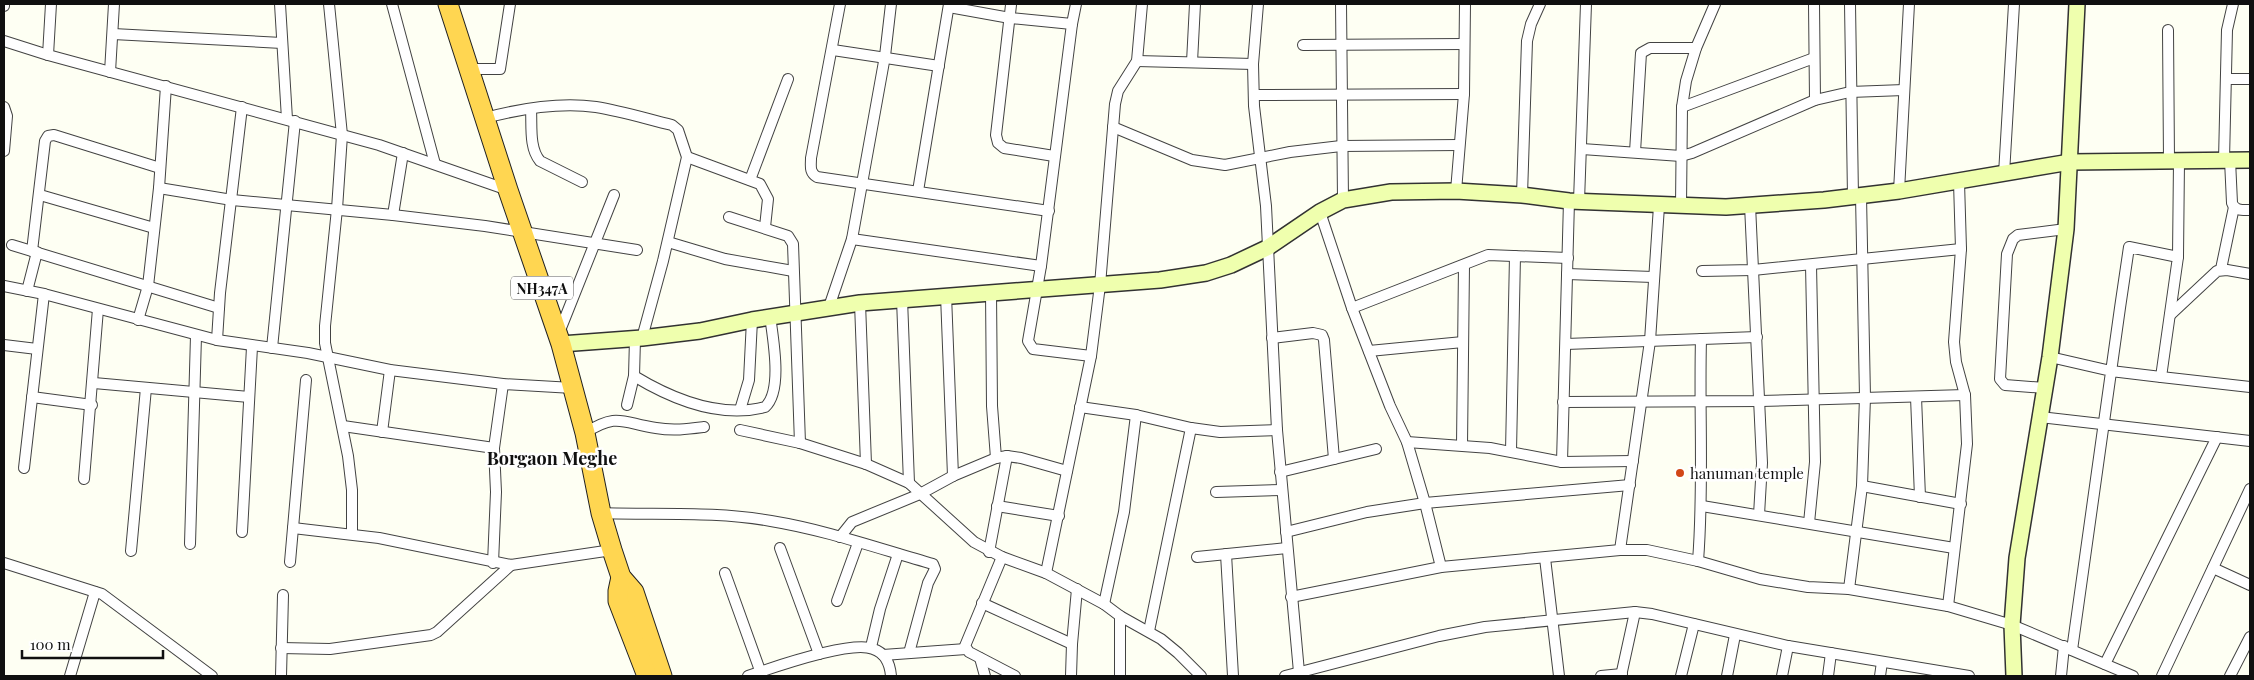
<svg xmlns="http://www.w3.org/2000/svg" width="2254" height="680" font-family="'Playfair Display',serif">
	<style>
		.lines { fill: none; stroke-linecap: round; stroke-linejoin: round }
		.street-casing { stroke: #434343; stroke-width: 12 }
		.secondary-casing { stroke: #323232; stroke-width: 18 }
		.highway-casing { stroke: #212121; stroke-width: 21 }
		.street { stroke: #fff; stroke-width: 10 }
		.secondary { stroke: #efffae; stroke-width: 15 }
		.highway { stroke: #ffd651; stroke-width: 19 }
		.poi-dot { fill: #d24717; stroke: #fff; stroke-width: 2 }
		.labels { text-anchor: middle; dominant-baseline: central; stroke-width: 5; stroke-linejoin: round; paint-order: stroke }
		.shield { fill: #fff; stroke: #585858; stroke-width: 1 }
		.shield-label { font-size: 14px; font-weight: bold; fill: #101010 }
		.poi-label { font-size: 15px; fill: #101010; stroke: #fff; text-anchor: start }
		.quarter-label { font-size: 18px; font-weight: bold; fill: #101010; stroke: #fff }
	</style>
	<rect width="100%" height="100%" fill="#fefff3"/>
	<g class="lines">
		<defs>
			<g id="street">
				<path d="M280 4 287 119"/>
				<path d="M329 4 342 135 337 209 325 326V343L348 456 352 490V534"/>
				<path d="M392 4 435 164"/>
				<path d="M840 4 811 158C811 166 809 172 817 177L1049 211"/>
				<path d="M1076 4 1072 24 1041 266 1028 341 1033 349 1091 356"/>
				<path d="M1258 4 1253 64 1254 106 1266 206 1277 430 1299 672"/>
				<path d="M1341 4 1343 200"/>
				<path d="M1814 4 1815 100"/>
				<path d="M1850 4 1853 197"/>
				<path d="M1011 5 996 135 998 143 1004 148 1054 156"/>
				<path d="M4 6V4"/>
				<path d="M949 7 1010 18 1072 24"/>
				<path d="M2168 30 2169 161"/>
				<path d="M113 34 282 43"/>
				<path d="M4 41 48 55 379 145 508 190"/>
				<path d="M1303 45 1464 44"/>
				<path d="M833 50 939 66"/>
				<path d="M48 55 51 4"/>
				<path d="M1137 61 1253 64"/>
				<path d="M1192 62 1195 4"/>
				<path d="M469 69H500L510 4"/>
				<path d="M110 72 114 4"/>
				<path d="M2226 79H2250"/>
				<path d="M1254 95 1464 94"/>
				<path d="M4 107 7 116 4 151"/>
				<path d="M1682 107 1814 58"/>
				<path d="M531 110C532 126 529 148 540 161L582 182"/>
				<path d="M485 118C519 109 561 102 596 107 621 111 647 119 672 125L678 130 687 157 663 261 642 338"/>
				<path d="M1113 127 1192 160 1225 165 1290 152 1341 146 1459 145"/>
				<path d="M1582 149 1681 156 1692 153 1815 100 1850 92 1904 90"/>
				<path d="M1635 152 1641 53 1650 48H1696"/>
				<path d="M687 157 760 184 768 199 765 227"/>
				<path d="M2224 160 2227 30 2233 4"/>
				<path d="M2230 160 2232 203C2235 211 2242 210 2250 210"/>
				<path d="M2004 174 2014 4"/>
				<path d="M750 180 788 79"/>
				<path d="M159 188 232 200 393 215 485 226 637 250"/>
				<path d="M918 191 949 4"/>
				<path d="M1456 191 1464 94 1465 4"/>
				<path d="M1899 191 1909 4"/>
				<path d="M40 195 154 228"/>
				<path d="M1522 195 1527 41 1531 24 1540 4"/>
				<path d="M1579 201 1586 4"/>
				<path d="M1750 205 1762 463 1759 515"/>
				<path d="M1681 206 1682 107 1686 81 1696 48 1715 4"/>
				<path d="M1320 212 1352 308 1390 406 1407 442 1425 503 1441 567"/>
				<path d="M393 215 403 153"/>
				<path d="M729 217 788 236 793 244 800 443"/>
				<path d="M852 239 1041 266"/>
				<path d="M668 242 725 259 793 271"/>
				<path d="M12 245 219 308"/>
				<path d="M32 251 45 141 48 136 54 135 160 168"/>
				<path d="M2178 257 2179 161"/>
				<path d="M2221 269 2234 207"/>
				<path d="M1702 271 1753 270 1961 249"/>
				<path d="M1567 274 1653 277"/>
				<path d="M4 286 44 294 217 340 308 353 390 370 503 384 573 388"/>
				<path d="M27 291 37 252"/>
				<path d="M991 292 992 406 996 458"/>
				<path d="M946 295 953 476"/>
				<path d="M902 299 909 483"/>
				<path d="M860 303 866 464"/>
				<path d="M829 307 852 239 885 56 891 4"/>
				<path d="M1352 308 1488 255 1568 258"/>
				<path d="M2170 315 2217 271 2227 270 2250 274"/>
				<path d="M138 320 148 286 159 188 166 86"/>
				<path d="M559 333 614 195"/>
				<path d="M1272 338 1313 333 1322 335 1324 340 1334 459"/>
				<path d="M217 340 220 293 242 107"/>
				<path d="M1566 344 1757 337"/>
				<path d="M4 345 37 349"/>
				<path d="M272 348 295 121"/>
				<path d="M1369 351 1463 342"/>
				<path d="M2050 357 2111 371 2161 377 2178 257 2129 247C2109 381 2090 515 2072 650"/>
				<path d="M634 376C672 399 719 419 765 407 783 391 773 339 770 316"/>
				<path d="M2161 377 2250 387"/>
				<path d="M94 383 249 397"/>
				<path d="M2045 388 2005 385 2000 379 2007 254 2013 239 2018 235 2066 229"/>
				<path d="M32 397 92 405"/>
				<path d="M1916 397 1920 497"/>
				<path d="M1563 402 1761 401 1965 395"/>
				<path d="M627 405 634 376 635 339"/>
				<path d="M1080 407 1136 415 1191 428 1220 432 1277 430"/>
				<path d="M740 410 749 380 752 320"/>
				<path d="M2040 417 2250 441"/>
				<path d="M343 426 494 448"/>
				<path d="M740 430 800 443 866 464 909 483 974 542 1002 557 1046 573 1104 604 1120 616 1161 639 1178 653 1201 676"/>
				<path d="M382 432 390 370"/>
				<path d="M585 433C618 412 622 423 656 428 673 431 688 429 704 427"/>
				<path d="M1407 442 1490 448 1562 462 1633 461"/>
				<path d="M1462 445 1464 265"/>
				<path d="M1511 451 1515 256"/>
				<path d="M1562 462 1569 201"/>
				<path d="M24 468 44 294"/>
				<path d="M1280 472 1376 449"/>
				<path d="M84 479 98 309"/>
				<path d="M1862 486 1961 504"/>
				<path d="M1216 492 1282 490"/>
				<path d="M997 506 1059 516"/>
				<path d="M1702 506 1954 548"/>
				<path d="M601 513C657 515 716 511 771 521 826 530 880 549 933 564L935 569 928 583 909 653"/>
				<path d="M1809 523 1815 462 1811 265"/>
				<path d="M293 528 379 538 511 565 612 550"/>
				<path d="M242 532 252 347"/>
				<path d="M1286 532 1367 512 1425 503 1630 485"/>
				<path d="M840 537 852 522 920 494 953 476 996 458 1007 456 1021 458 1067 471"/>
				<path d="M190 544 196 336"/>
				<path d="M780 548 819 654"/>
				<path d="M1620 550 1650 341 1659 206"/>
				<path d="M131 551 146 388"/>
				<path d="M989 552 1007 456"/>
				<path d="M1226 554 1233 676"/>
				<path d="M1002 557 965 646 969 652 1015 676"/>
				<path d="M1197 557 1287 548"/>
				<path d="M1545 558 1559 676"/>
				<path d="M1698 561C1704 487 1699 413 1701 339"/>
				<path d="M290 562 306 380"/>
				<path d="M4 563 102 594 212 676"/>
				<path d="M493 563 496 492 494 448 503 384"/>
				<path d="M2213 568 2250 585"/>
				<path d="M725 573 762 676"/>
				<path d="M1046 573 1091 356 1100 285 1115 104 1118 91 1137 61 1142 4"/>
				<path d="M1849 589 1862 486 1865 397 1861 196"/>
				<path d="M1291 597 1441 567 1620 550H1647L1698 561 1760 579 1808 587 1849 589 1948 606 2012 625 2133 676"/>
				<path d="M837 601 858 543"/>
				<path d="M982 603 1072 644"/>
				<path d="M1104 604 1124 512 1136 415"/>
				<path d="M1948 606 1967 444 1965 395 1956 362 1954 342 1961 249 1959 182"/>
				<path d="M1120 616V676"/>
				<path d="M1149 631 1191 428"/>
				<path d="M871 647 880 609 898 554"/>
				<path d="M281 648 330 649 431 635 437 632 511 565"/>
				<path d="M883 655 966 649"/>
				<path d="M980 658 985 676"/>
				<path d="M2105 664 2217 437"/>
				<path d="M70 676 95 592"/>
				<path d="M281 676 283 595"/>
				<path d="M748 676C771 668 852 640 873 649 886 653 890 664 891 676"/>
				<path d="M1071 676 1072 644 1077 589"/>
				<path d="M1285 676 1439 636 1485 627 1635 612 1652 614 1788 646 1969 676"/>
				<path d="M1601 676 1622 674"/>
				<path d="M1621 676 1635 612"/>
				<path d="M1681 676 1694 624"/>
				<path d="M1727 676 1735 635"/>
				<path d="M1782 676 1788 646"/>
				<path d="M1828 676 1831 653"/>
				<path d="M1880 676 1882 662"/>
				<path d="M2061 676 2064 646"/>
				<path d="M2162 676 2250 489"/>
				<path d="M2230 676 2250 637"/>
			</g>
			<g id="secondary">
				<path d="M561 344 642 338 700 331 752 320 860 303 1160 280 1206 273 1231 265 1267 248 1320 212 1343 200 1391 192 1456 191 1522 195 1569 201 1726 207 1824 200 1899 191 2070 162 2250 160"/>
				<path d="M2014 676 2012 625 2017 558 2050 357 2066 229 2077 4"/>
			</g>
			<g id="highway">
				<path d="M448 4 508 190 561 344 585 433 601 513 612 550 621 577 634 592 662 676"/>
				<path d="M621 577 618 591V601L647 676"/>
			</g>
		</defs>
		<!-- street casing -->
		<use href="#street" class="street-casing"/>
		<!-- secondary casing -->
		<use href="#secondary" class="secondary-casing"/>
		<!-- highway casing -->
		<use href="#highway" class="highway-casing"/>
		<!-- street -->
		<use href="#street" class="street"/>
		<!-- secondary -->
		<use href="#secondary" class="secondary"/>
		<!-- highway -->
		<use href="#highway" class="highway"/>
	</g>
	<!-- markers -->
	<circle class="poi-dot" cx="1680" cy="473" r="5"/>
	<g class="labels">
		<!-- shield labels -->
		<rect class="shield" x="511" y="276.5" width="62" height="23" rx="4"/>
		<g class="shield-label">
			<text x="542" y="288">NH347A</text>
		</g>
		<!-- poi labels -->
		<g class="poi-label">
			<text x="1690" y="473">hanuman temple</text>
		</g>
		<!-- quarter labels -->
		<g class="quarter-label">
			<text x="552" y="458">Borgaon Meghe</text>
		</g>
	</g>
	<!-- border -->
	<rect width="2254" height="680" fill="none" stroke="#101010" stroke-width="10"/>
	<!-- scale -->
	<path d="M22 650v8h141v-8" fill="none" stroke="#101010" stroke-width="2.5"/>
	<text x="30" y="650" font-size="15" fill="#101010" stroke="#ffffff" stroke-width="4" paint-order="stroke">100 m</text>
</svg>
